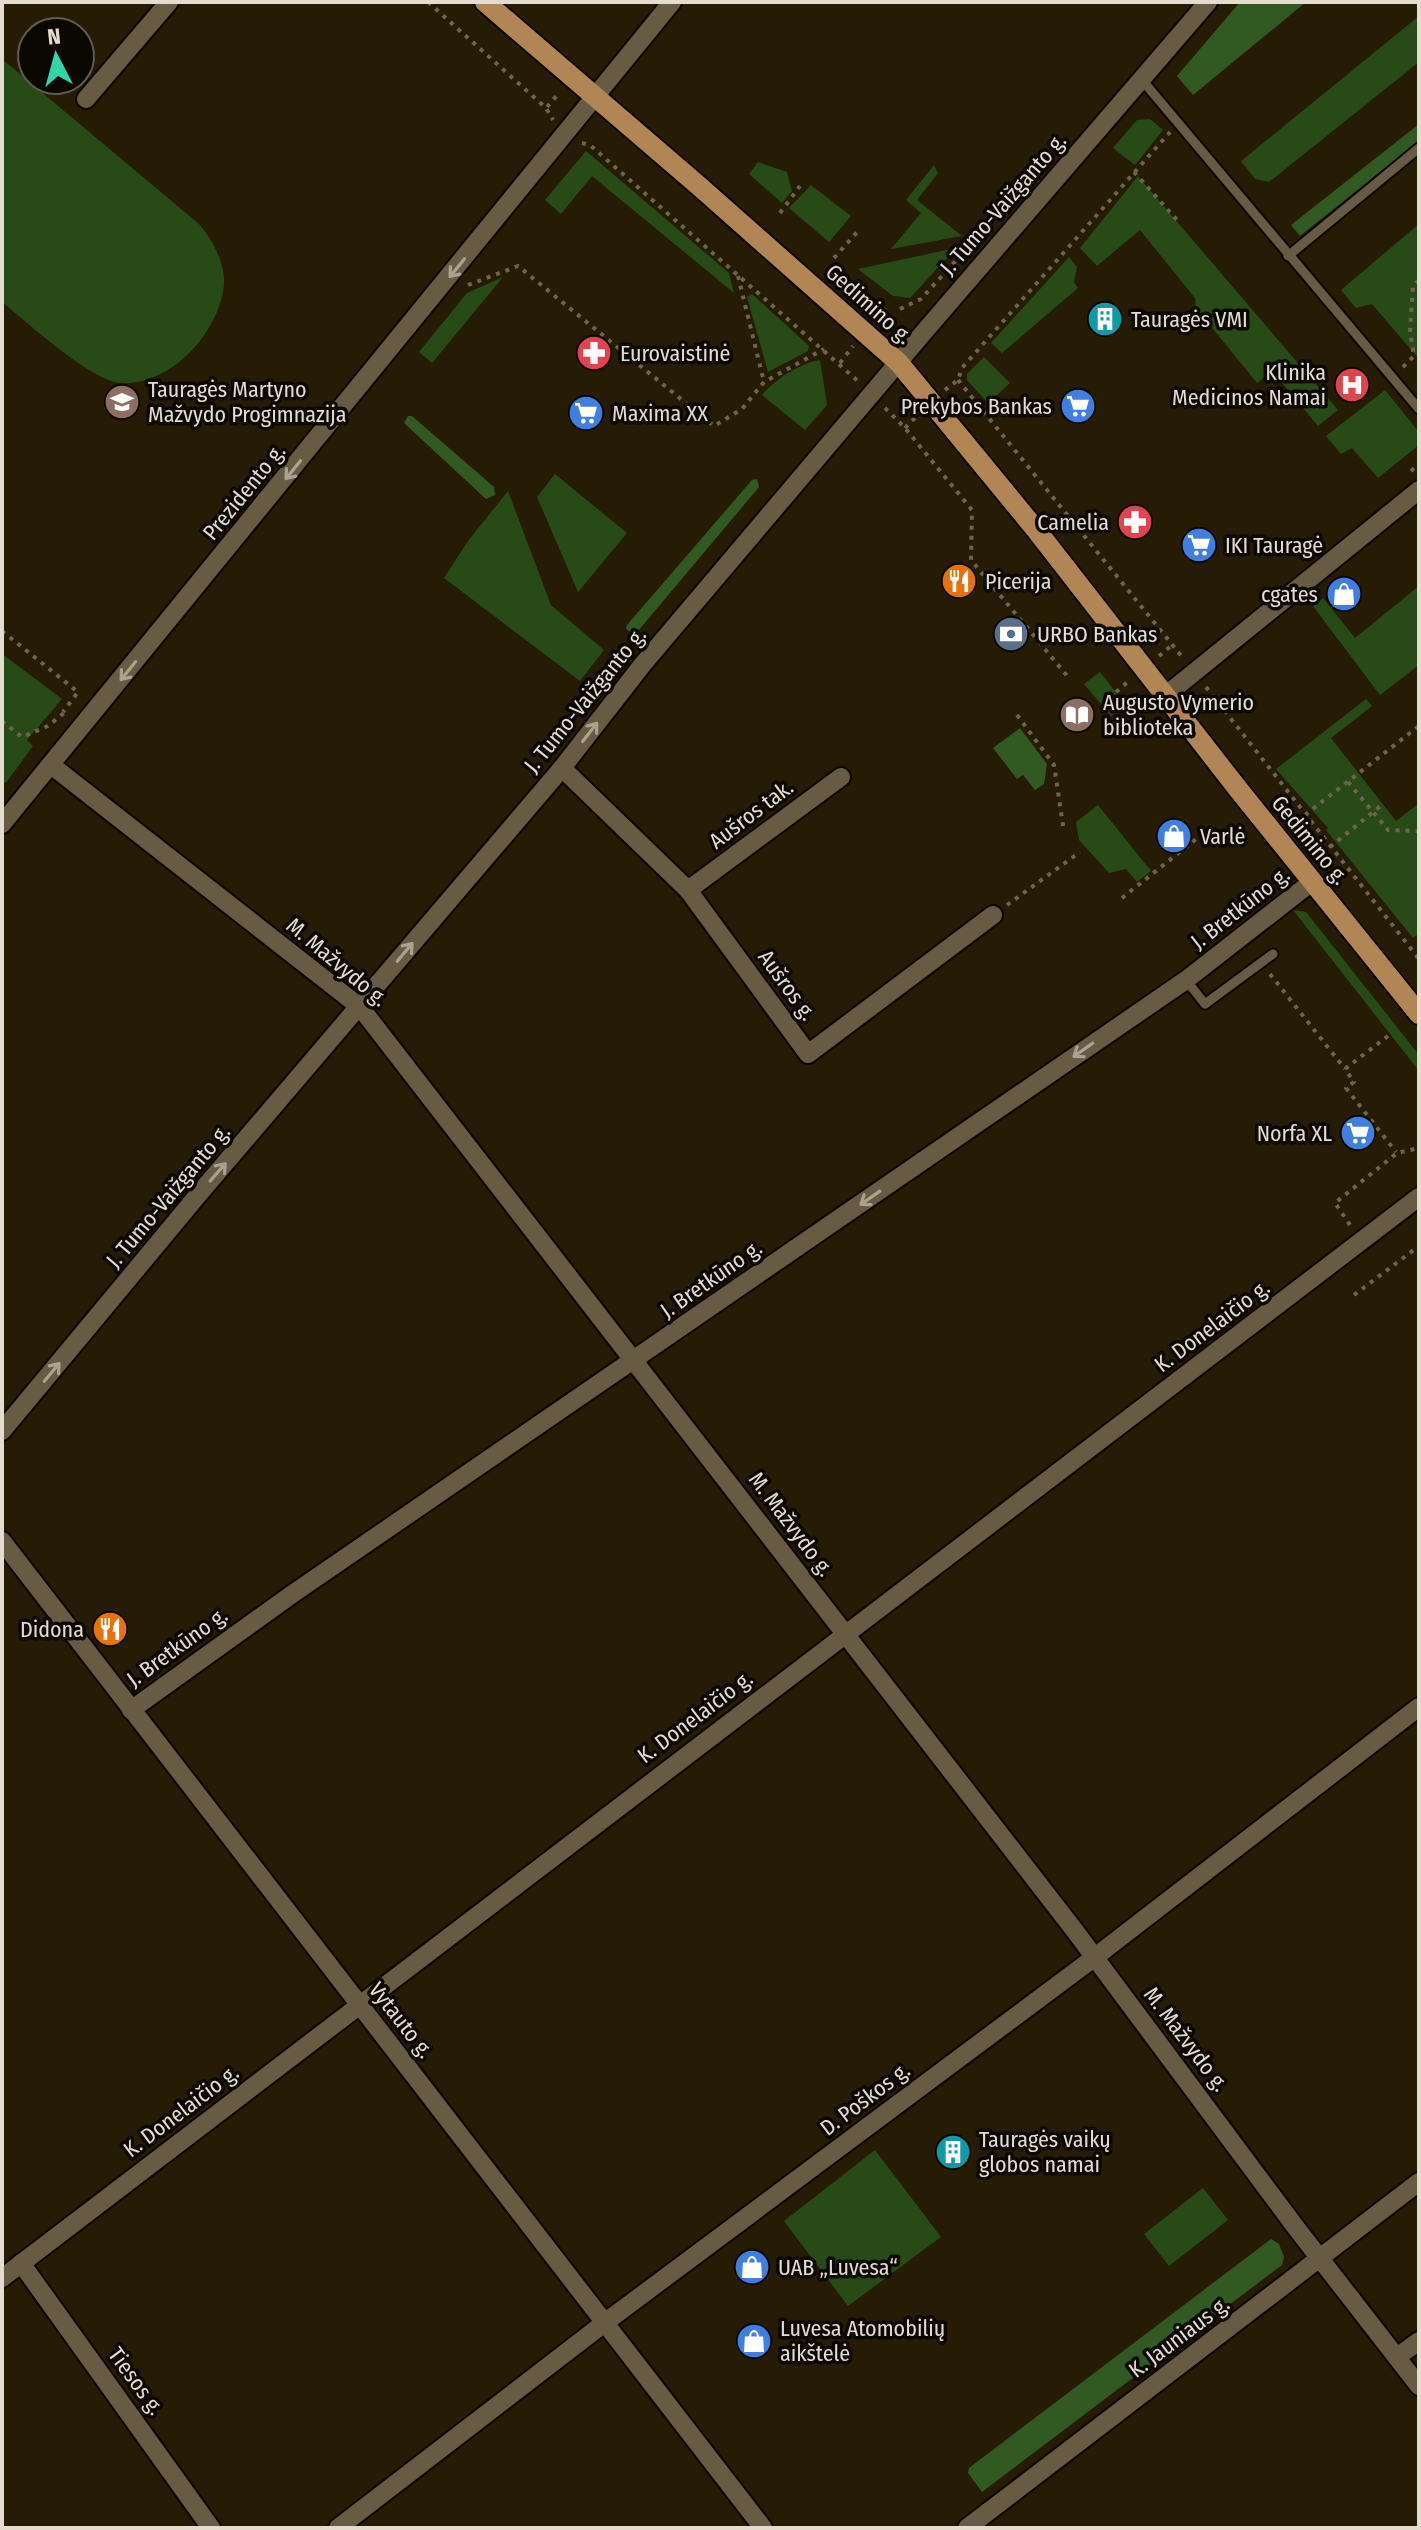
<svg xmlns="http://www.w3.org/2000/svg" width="1421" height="2530" font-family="'Fira Sans Condensed',sans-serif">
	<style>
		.green { fill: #274a17 }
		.forest { fill: #325921 }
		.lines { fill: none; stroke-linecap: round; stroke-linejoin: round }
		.lane-casing { stroke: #0e0600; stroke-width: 13 }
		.street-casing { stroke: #0e0600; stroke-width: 22 }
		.primary-casing { stroke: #0e0600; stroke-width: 24 }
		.path { stroke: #6d6451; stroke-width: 4; stroke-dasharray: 4 6; stroke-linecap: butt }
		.lane { stroke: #685b44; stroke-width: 9 }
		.street { stroke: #685b44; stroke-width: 18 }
		.primary { stroke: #b28555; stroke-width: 20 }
		.oneway { stroke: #aca290 }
		.labels { text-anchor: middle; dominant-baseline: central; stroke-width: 7; stroke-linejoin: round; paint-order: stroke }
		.street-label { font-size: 22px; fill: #e3dccf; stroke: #0b0701 }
		.poi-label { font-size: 22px; fill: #e3dccf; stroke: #0b0701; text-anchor: start }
	</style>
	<rect width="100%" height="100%" fill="#261b05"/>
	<!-- green -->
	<g class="green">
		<path d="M1419 16V62L1269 182 1255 179 1241 161Z"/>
		<path d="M2 59 199 224C212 239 226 264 224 285 219 332 172 385 122 383 93 383 27 322 2 302Z"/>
		<path d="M1150 119 1163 130 1135 165 1113 148 1137 120Z"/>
		<path d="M586 151 729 273 734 293 592 176 561 214 545 200Z"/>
		<path d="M758 162 787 172 792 191 782 203 749 174Z"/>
		<path d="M934 165 938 173 917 200 962 236 891 249 921 213 906 200Z"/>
		<path d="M1138 176 1338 410 1318 426 1272 371 1257 383 1196 308 1195 298 1140 230 1097 266 1080 248Z"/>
		<path d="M811 185 851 216 829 242 789 208Z"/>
		<path d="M1419 224V359L1372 304 1356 308 1341 290Z"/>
		<path d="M956 248 910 298 893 296 858 269Z"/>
		<path d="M1069 257 1077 267 1074 282 1078 288 1002 353 991 343Z"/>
		<path d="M503 277 432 363 419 352 467 293Z"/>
		<path d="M752 294 809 346 808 351 768 372 747 297Z"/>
		<path d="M984 357 1010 383 988 403 967 380V374Z"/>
		<path d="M820 360 827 405 805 430 762 395C774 380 800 363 820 360Z"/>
		<path d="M1385 390 1419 432V445L1378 478 1352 448 1341 454 1326 436Z"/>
		<path d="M555 474 627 533 578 592 537 497Z"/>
		<path d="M508 491 551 605 604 650 580 681 444 578 468 541Z"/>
		<path d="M1419 586V665L1380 695 1313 606 1323 598 1355 638Z"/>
		<path d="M2 654 62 699 27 740 33 746 6 783 2 782Z"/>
		<path d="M1100 672 1126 705 1111 716 1084 684Z"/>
		<path d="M1366 699 1372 706 1331 738 1396 821 1419 803V933L1413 938 1326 830 1328 828 1276 769Z"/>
		<path d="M1098 805 1151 871 1137 882 1126 869 1109 873 1079 840 1076 822Z"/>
		<path d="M1293 910 1306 912 1419 1055V1071Z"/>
		<path d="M875 2150 941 2237 848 2306 784 2221Z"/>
		<path d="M1203 2188 1228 2220 1169 2266 1144 2234Z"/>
	</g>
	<!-- forest -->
	<g class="forest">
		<path d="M1240 2H1306L1193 95 1177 76Z"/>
		<path d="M1419 124V141L1300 236 1291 225Z"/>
		<path d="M408 416H412L494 487 495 495 486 499 404 423Z"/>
		<path d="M757 479 759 487 638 631 633 634 626 629 627 625 752 480Z"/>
		<path d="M1020 728 1047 764 1044 784 1035 790 1023 775 1017 779 993 748Z"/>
		<path d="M1271 2239 1279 2244 1284 2257 1282 2265 982 2492 968 2473 969 2468Z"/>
	</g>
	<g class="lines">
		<defs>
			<g id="lane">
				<path d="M1142 80 1419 409"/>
				<path d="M1288 256 1419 148"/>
				<path d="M1186 980 1205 1004 1273 954"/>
			</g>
			<g id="street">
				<path d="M86 99 169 2"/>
				<path d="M1165 696 1419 490"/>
				<path d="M51 765 360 1007 1075 1931 1297 2229 1419 2386"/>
				<path d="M562 768 688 890 808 1054 993 915"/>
				<path d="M2 824 672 2"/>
				<path d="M688 890 841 777"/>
				<path d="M2 1431 198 1195 562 768 643 664 924 332 1208 2"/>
				<path d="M2 1541 763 2528"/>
				<path d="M131 1710 291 1595 1186 980 1313 881"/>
				<path d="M21 2263 211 2528"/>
				<path d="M2 2278 1419 1197"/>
				<path d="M1397 2357 1419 2341"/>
				<path d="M338 2528 603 2324 1095 1957 1419 1707"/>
				<path d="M967 2528 1419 2182"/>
			</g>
			<path id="primary" d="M485 2 699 186 899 363 1037 531 1238 789 1419 1014"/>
		</defs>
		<!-- lane casing -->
		<use href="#lane" class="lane-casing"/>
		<!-- street casing -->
		<use href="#street" class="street-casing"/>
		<!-- primary casing -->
		<use href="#primary" class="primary-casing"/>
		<!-- path -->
		<g class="path">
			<path d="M428 2 546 108 553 120"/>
			<path d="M547 107 559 93"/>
			<path d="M582 143 590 145 859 382"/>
			<path d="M1134 172 1177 220"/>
			<path d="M780 213 800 186"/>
			<path d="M834 258 858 231"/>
			<path d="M738 276 764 382"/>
			<path d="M468 285 518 266 714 426 742 409 764 382 824 349"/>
			<path d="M900 309 921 299 982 232"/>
			<path d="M877 319 889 305"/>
			<path d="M840 363 853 346"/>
			<path d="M1403 367 1414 356 1410 332 1413 286 1419 280"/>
			<path d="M958 380 1183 658"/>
			<path d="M945 390 958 380 962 368 1170 132"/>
			<path d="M885 408 905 428 972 510 971 560 1068 677"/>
			<path d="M905 428 918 415"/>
			<path d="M1411 471 1419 464"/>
			<path d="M2 631 78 692 63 712"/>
			<path d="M1159 656 1172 645"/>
			<path d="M1206 687 1419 959"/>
			<path d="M1116 692 1130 680"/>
			<path d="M1017 715 1054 765 1064 832"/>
			<path d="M2 721 22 737 48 726 64 713"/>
			<path d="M1348 782 1388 830 1419 831"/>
			<path d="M1305 815 1419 726"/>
			<path d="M1330 847 1383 804"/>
			<path d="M1122 898 1205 832"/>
			<path d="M1007 905 1080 852"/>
			<path d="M1270 974 1345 1069"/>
			<path d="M1388 1036 1345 1069 1354 1082 1346 1088 1396 1152"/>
			<path d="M1350 1225 1335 1203 1397 1153 1419 1148"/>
			<path d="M1354 1295 1419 1246"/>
		</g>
		<!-- lane -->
		<use href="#lane" class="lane"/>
		<!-- street -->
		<use href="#street" class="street"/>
		<!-- primary -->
		<use href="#primary" class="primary"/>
	</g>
	<!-- one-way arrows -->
	<defs><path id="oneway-shaft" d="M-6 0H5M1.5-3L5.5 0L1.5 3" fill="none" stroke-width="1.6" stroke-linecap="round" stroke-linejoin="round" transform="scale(2)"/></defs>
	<g class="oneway">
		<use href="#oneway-shaft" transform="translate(457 268) rotate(129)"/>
		<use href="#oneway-shaft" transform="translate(293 470) rotate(129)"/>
		<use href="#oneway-shaft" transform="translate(128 671) rotate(129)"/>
		<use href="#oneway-shaft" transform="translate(590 732) rotate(-52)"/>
		<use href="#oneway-shaft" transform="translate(405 952) rotate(-50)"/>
		<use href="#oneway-shaft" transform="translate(1083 1050) rotate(145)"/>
		<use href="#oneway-shaft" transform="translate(218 1172) rotate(-49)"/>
		<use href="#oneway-shaft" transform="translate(870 1198) rotate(145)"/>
		<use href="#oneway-shaft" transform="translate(52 1372) rotate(-50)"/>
	</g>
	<!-- icons -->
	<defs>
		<symbol id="building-disc" viewBox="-11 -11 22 22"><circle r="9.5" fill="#0f9aa8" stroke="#0b0701"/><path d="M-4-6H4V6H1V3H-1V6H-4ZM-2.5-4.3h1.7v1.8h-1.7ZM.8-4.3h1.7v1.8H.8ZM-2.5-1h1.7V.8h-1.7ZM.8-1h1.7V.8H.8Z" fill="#fff"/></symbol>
		<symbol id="pharmacy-disc" viewBox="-11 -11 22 22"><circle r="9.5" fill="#e0444e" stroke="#0b0701"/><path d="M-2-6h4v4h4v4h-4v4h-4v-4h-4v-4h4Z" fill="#fff"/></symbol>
		<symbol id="hospital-disc" viewBox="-11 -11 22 22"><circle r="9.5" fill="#e0444e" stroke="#0b0701"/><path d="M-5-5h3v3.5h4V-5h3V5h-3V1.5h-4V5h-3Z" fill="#fff"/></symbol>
		<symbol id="school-disc" viewBox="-11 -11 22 22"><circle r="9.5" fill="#8d6e63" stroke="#0b0701"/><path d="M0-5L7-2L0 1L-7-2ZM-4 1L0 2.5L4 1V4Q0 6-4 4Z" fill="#fff"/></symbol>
		<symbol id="supermarket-disc" viewBox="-11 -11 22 22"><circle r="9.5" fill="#3f7fe0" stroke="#0b0701"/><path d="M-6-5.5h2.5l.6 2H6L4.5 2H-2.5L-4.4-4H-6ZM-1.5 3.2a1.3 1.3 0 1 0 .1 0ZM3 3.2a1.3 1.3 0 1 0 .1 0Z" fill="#fff"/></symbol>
		<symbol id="restaurant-disc" viewBox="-11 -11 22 22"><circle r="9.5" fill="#e8710a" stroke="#0b0701"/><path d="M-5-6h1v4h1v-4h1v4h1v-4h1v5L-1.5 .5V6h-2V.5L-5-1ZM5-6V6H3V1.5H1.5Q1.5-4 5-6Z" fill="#fff"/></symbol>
		<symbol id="shop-disc" viewBox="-11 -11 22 22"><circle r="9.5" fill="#3f7fe0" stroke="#0b0701"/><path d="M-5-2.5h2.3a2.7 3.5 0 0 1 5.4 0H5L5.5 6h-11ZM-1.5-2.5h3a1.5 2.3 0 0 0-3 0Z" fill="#fff"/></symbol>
		<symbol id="bank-disc" viewBox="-11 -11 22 22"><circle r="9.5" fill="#5c6f8a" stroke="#0b0701"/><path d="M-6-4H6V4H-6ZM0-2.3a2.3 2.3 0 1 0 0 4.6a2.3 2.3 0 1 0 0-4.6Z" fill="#fff"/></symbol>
		<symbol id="library-disc" viewBox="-11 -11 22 22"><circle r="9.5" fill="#8d6e63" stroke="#0b0701"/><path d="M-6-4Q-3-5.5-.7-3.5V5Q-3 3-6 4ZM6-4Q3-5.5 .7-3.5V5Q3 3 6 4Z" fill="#fff"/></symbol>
	</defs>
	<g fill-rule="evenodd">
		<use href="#building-disc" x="1085" y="299" width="40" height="40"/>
		<use href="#pharmacy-disc" x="574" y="333" width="40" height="40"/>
		<use href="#hospital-disc" x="1332" y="365" width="40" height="40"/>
		<use href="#school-disc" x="102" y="382" width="40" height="40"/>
		<use href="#supermarket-disc" x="1058" y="386" width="40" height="40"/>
		<use href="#supermarket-disc" x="566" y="393" width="40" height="40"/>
		<use href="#pharmacy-disc" x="1115" y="502" width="40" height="40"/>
		<use href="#supermarket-disc" x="1179" y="525" width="40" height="40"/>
		<use href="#restaurant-disc" x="939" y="561" width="40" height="40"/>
		<use href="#shop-disc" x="1324" y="574" width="40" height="40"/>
		<use href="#bank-disc" x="991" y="614" width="40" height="40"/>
		<use href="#library-disc" x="1057" y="695" width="40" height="40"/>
		<use href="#shop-disc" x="1154" y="816" width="40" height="40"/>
		<use href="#supermarket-disc" x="1338" y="1113" width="40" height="40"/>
		<use href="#restaurant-disc" x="90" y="1609" width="40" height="40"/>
		<use href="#building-disc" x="933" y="2132" width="40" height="40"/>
		<use href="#shop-disc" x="732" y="2247" width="40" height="40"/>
		<use href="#shop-disc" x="734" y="2321" width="40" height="40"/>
	</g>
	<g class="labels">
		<!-- street labels -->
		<g class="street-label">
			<text transform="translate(1003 204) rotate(-49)">J. Tumo-Vaižganto g.</text>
			<text transform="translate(869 304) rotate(42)">Gedimino g.</text>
			<text transform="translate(244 492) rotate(-51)">Prezidento g.</text>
			<text transform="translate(585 700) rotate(-51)">J. Tumo-Vaižganto g.</text>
			<text transform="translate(751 814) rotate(-37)">Aušros tak.</text>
			<text transform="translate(1310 840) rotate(51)">Gedimino g.</text>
			<text transform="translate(1240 908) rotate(-38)">J. Bretkūno g.</text>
			<text transform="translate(337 962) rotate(40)">M. Mažvydo g.</text>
			<text transform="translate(787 985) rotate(54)">Aušros g.</text>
			<text transform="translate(168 1196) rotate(-50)">J. Tumo-Vaižganto g.</text>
			<text transform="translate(711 1279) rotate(-35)">J. Bretkūno g.</text>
			<text transform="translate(1212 1326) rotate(-37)">K. Donelaičio g.</text>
			<text transform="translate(791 1524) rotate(53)">M. Mažvydo g.</text>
			<text transform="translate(177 1647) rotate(-36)">J. Bretkūno g.</text>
			<text transform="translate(695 1717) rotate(-37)">K. Donelaičio g.</text>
			<text transform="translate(401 2020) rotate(52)">Vytauto g.</text>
			<text transform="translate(1186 2039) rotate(53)">M. Mažvydo g.</text>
			<text transform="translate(865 2099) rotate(-37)">D. Poškos g.</text>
			<text transform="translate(181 2111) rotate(-37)">K. Donelaičio g.</text>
			<text transform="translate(1179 2337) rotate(-37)">K. Jauniaus g.</text>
			<text transform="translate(136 2381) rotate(54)">Tiesos g.</text>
		</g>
		<!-- poi labels -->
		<g class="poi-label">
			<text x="1131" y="319">Tauragės VMI</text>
			<text x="620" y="353">Eurovaistinė</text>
			<text x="1326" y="372" text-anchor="end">Klinika<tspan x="1326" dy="25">Medicinos Namai</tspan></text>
			<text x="148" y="389">Tauragės Martyno<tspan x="148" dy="25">Mažvydo Progimnazija</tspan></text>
			<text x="1052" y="406" text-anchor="end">Prekybos Bankas</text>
			<text x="612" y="413">Maxima XX</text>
			<text x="1109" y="522" text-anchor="end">Camelia</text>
			<text x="1225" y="545">IKI Tauragė</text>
			<text x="985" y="581">Picerija</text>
			<text x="1318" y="594" text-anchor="end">cgates</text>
			<text x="1037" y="634">URBO Bankas</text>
			<text x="1103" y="702">Augusto Vymerio<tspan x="1103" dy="25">biblioteka</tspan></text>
			<text x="1200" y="836">Varlė</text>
			<text x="1332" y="1133" text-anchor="end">Norfa XL</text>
			<text x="84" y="1629" text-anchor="end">Didona</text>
			<text x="979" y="2139">Tauragės vaikų<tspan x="979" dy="25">globos namai</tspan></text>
			<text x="778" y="2267">UAB „Luvesa“</text>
			<text x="780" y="2328">Luvesa Atomobilių<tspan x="780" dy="25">aikštelė</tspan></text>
		</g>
	</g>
	<!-- border -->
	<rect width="1421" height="2530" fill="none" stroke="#e3dccf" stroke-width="8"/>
	<!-- north arrow -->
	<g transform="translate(56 56) rotate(354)"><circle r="38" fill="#0b0701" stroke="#615c53" stroke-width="2"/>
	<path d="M0-6L14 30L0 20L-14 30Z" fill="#34d4a8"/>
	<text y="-12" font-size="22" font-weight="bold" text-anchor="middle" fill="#e3dccf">N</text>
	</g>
</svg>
